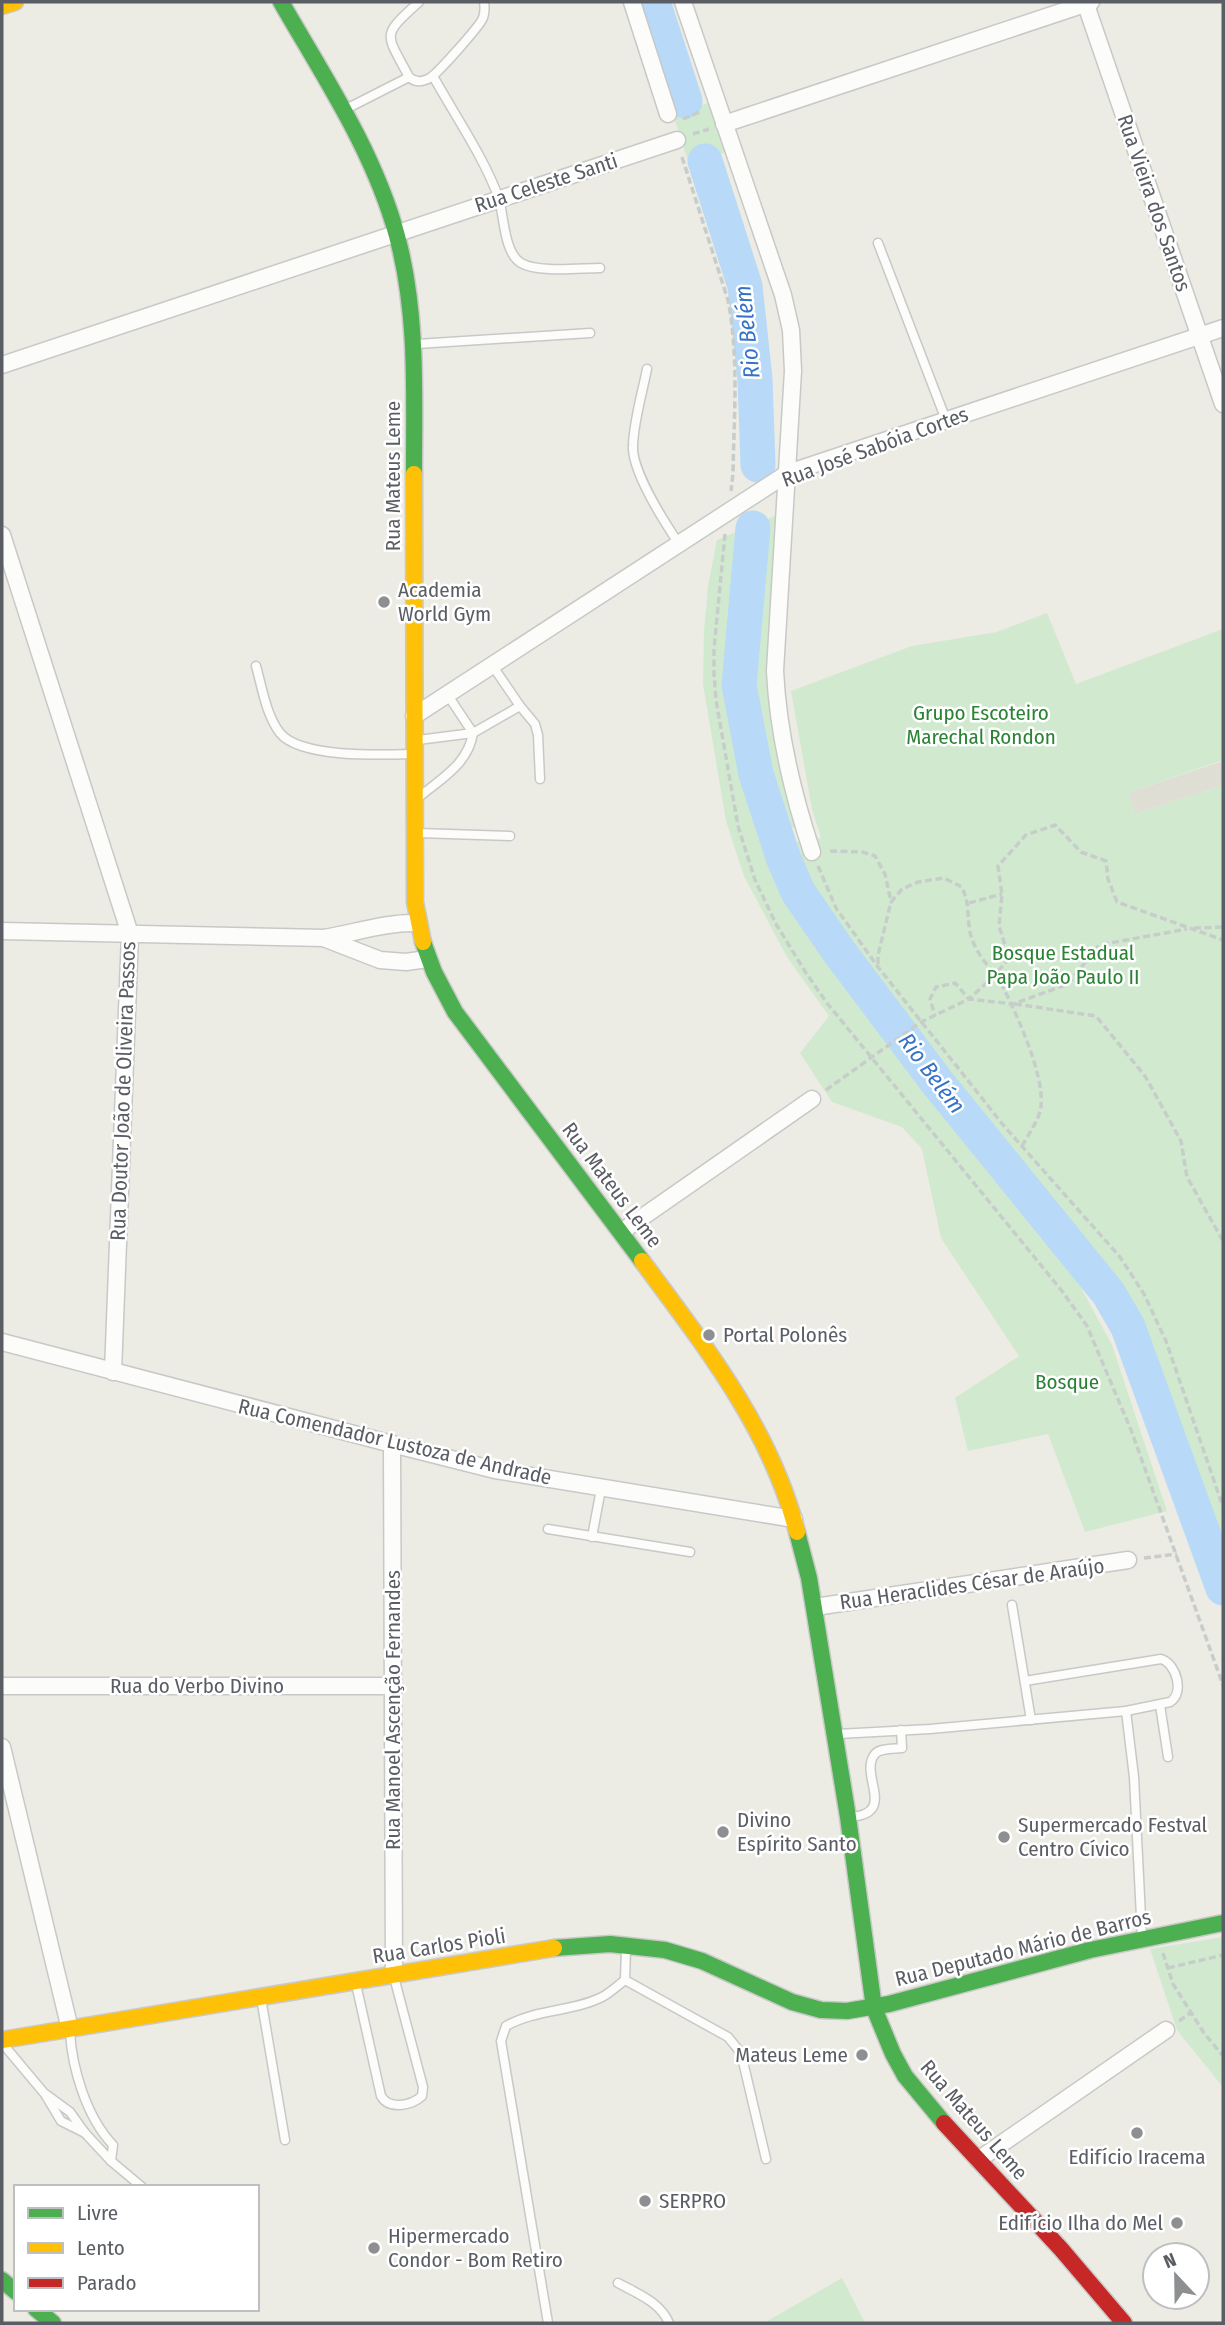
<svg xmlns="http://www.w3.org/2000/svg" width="1225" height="2325" font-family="'Fira Sans Condensed',sans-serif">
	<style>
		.education { fill: #deded4 }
		.green { fill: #d1eacf }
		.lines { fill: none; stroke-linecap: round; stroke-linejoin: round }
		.river { stroke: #b8d9f7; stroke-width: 35 }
		.lane-casing { stroke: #c8c9c7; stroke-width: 11 }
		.street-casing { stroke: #c8c9c7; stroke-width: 19 }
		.fast-casing { stroke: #c9cac8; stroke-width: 19 }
		.slow-casing { stroke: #c9cac8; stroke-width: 19 }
		.jam-casing { stroke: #c9cac8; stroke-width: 19 }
		.path { stroke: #c7cdca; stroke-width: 3.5; stroke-dasharray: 7 3.5; stroke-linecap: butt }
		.lane { stroke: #fcfcfb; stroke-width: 8 }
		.street { stroke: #fcfcfb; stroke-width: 16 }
		.fast { stroke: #4caf50; stroke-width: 16 }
		.slow { stroke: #ffc107; stroke-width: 16 }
		.jam { stroke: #c62828; stroke-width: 16 }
		.poi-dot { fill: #8d8f91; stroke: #fff; stroke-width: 2.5 }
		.labels { text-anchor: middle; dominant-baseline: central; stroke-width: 5; stroke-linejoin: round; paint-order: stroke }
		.street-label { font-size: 21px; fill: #5a5e64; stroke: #fff }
		.poi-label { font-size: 21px; fill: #5a5e64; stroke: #fff; text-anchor: start }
		.park-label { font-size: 21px; fill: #2a8334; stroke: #fff }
		.water-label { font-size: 23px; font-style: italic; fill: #3573c6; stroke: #fff }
	</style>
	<rect width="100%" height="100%" fill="#ecebe4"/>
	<!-- education -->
	<path class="education" d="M1223 761V785L1135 814 1128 793Z"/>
	<!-- green -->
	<g class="green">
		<path d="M711 102 727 152 689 164 673 114Z"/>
		<path d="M775 516V590L796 826 769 843 790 890 844 974 941 1104 1067 1262 1112 1345 1167 1511 1085 1532 1048 1434 968 1451 955 1398 1019 1356 941 1238 922 1149 902 1127 832 1102 800 1053 829 1016 787 957 744 876 726 821 703 684 704 632 708 586 717 540Z"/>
		<path d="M1047 613 1076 684 1223 629V760L1128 793 1135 814 1223 785V1568L1141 1333 1115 1289 991 1135 841 939 805 881 791 843 821 838 812 809 791 691 912 646 997 632Z"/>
		<path d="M1223 1937V2087L1177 2030 1150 1949Z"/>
		<path d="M842 2278 865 2323H764Z"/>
	</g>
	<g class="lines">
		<!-- river -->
		<g class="river">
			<path d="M653 2 685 101"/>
			<path d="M705 161 745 286 755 379 758 465"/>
			<path d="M753 528 739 685 756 774 783 857 798 892 840 953 937 1082 1109 1294 1128 1327 1223 1588"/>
		</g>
		<defs>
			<g id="lane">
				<path d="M419 2C380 37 386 33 409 77 416 83 422 82 430 78 438 73 479 27 483 18 485 12 485 8 484 2"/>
				<path d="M433 76C454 114 485 159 499 199 504 216 504 253 521 263 538 273 580 268 600 268"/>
				<path d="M346 109 409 77"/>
				<path d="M878 243 946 420"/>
				<path d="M417 344 590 333"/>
				<path d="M647 369C642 394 634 420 633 445 631 470 665 523 679 544"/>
				<path d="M492 665 520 706 535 724 538 735 540 779"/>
				<path d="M256 666C262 687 266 715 280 733 300 758 381 755 412 754"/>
				<path d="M418 740 473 733 520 706"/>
				<path d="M419 797C442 778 468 764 473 733L447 694"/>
				<path d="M418 833 510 836"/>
				<path d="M548 1529 690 1552"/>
				<path d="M592 1537 601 1489"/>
				<path d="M1012 1605 1031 1720"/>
				<path d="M1160 1705 1168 1757"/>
				<path d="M1126 1711 1134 1777 1142 1937"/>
				<path d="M838 1734 930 1729 1126 1711 1170 1702C1185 1693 1176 1663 1161 1659L1025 1681"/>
				<path d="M851 1817C898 1813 858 1774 875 1754 880 1748 894 1749 902 1748L901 1730"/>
				<path d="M625 1980 728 2037 741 2053 766 2159"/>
				<path d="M625 1980 626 1948"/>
				<path d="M356 1984 381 2096C389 2110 411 2106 422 2096L423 2087 394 1977"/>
				<path d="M261 1998 285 2140"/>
				<path d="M70 2032C72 2069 87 2118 113 2145L111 2161"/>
				<path d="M3 2044 44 2093 70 2112 85 2133 111 2161 142 2187"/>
				<path d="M46 2096 61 2121 85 2133"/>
				<path d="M618 2283C638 2294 660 2302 669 2323"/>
				<path d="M548 2323 501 2041 506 2026C536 2009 572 2012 602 1997 610 1993 617 1986 625 1980"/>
			</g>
			<g id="street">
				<path d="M632 2 668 114"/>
				<path d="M683 2 783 295 791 330 793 371 775 671C778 732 793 795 812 852"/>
				<path d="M1085 2 1223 404"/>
				<path d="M724 124 1091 2"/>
				<path d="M2 365 677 140"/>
				<path d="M2 535 130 934 113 1372"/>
				<path d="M414 716 788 473 1223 328"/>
				<path d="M2 931 324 938C355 933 386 922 417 923"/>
				<path d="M326 939 380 960 406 962 427 959"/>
				<path d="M621 1232 812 1099"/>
				<path d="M2 1342 392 1444 495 1470 794 1519"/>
				<path d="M392 1444 394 1975"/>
				<path d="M815 1607 1128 1560"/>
				<path d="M2 1686H392"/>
				<path d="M2 1747 70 2029"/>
				<path d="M978 2160 1166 2030"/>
			</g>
			<g id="fast">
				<path d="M281 2C324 77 374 151 397 236 418 314 414 394 414 474"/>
				<path d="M423 942 434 972 455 1012 642 1261"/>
				<path d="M797 1532 809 1578 848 1817 874 2008 893 2054 905 2076 944 2123"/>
				<path d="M554 1948 610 1944 665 1950 702 1961 792 2002 821 2010 847 2011 889 2004 1090 1950 1223 1923"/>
				<path d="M2 2280 16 2292"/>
				<path d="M36 2309 53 2323"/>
			</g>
			<g id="slow">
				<path d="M2 6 15 2"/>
				<path d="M414 474 415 902 423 942"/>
				<path d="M642 1261C704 1345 771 1429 797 1532"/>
				<path d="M2 2040 554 1948"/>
			</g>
			<path id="jam" d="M944 2123 1061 2249 1124 2323"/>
		</defs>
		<!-- lane casing -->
		<use href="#lane" class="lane-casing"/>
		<!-- street casing -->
		<use href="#street" class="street-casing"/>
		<!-- fast casing -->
		<use href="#fast" class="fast-casing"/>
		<!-- slow casing -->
		<use href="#slow" class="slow-casing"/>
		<!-- jam casing -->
		<use href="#jam" class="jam-casing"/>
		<!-- path -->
		<g class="path">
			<path d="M683 119 702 111"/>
			<path d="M693 134 709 129"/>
			<path d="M682 157 728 300C739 357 734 415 733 473L731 491"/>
			<path d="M725 534 714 649V674L716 700 738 826 755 880 776 924 806 973 827 1003 1062 1291 1087 1326 1131 1430 1223 1685"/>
			<path d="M830 851 862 852 875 856 885 874 891 902 902 889 918 882 944 878 962 887C969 904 967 908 969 925 970 943 983 962 996 974L969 999 955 983 936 987 930 999 935 1016"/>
			<path d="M818 866 836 908 878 967 1004 1126 1120 1257 1144 1294 1166 1341 1223 1507"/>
			<path d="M969 903 1002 894"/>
			<path d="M1194 928 1223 927"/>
			<path d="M878 964V955L891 902"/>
			<path d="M1015 1004 1096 1016 1145 1076 1181 1141 1187 1177 1223 1241"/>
			<path d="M826 1090 921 1022 969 999 1013 1004 1068 984 1099 945 1187 929"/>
			<path d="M1022 1146C1028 1135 1039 1120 1041 1107 1045 1073 1012 1003 996 974L1009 958 999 926 1002 894 998 866 1026 835 1055 825 1081 852 1106 861 1108 879 1117 902 1223 940"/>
			<path d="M1144 1558 1177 1554"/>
			<path d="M1163 1953 1173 1984 1204 2033 1223 2056"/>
			<path d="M1168 1968 1223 1955"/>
			<path d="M1179 2021 1192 2012"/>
		</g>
		<!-- lane -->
		<use href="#lane" class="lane"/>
		<!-- street -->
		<use href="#street" class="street"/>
		<!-- fast -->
		<use href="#fast" class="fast"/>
		<!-- slow -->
		<use href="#slow" class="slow"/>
		<!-- jam -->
		<use href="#jam" class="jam"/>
	</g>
	<!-- markers -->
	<g class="poi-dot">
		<circle cx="384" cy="602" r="7"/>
		<circle cx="709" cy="1335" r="7"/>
		<circle cx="723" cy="1832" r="7"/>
		<circle cx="1004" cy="1837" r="7"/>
		<circle cx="862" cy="2055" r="7"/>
		<circle cx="1137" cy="2133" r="7"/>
		<circle cx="645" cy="2201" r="7"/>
		<circle cx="1177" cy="2223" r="7"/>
		<circle cx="374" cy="2248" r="7"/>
	</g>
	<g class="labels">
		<!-- street labels -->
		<g class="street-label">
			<text transform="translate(546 183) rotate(-18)">Rua Celeste Santi</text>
			<text transform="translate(1154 203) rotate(71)">Rua Vieira dos Santos</text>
			<text transform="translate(875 447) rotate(-20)">Rua José Sabóia Cortes</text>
			<text transform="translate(393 476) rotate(-90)">Rua Mateus Leme</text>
			<text transform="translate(123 1091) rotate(-88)">Rua Doutor João de Oliveira Passos</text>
			<text transform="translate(612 1185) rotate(53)">Rua Mateus Leme</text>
			<text transform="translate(395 1442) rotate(13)">Rua Comendador Lustoza de Andrade</text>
			<text transform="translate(972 1584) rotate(-8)">Rua Heraclides César de Araújo</text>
			<text x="197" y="1686">Rua do Verbo Divino</text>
			<text transform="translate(393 1710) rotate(-90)">Rua Manoel Ascenção Fernandes</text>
			<text transform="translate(439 1946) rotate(-9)">Rua Carlos Pioli</text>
			<text transform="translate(1023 1948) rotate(-14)">Rua Deputado Mário de Barros</text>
			<text transform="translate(974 2120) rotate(49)">Rua Mateus Leme</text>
		</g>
		<!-- poi labels -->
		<g class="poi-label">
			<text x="398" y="590">Academia<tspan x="398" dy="24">World Gym</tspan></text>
			<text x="723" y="1335">Portal Polonês</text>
			<text x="737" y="1820">Divino<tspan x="737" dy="24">Espírito Santo</tspan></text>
			<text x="1018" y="1825">Supermercado Festval<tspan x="1018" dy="24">Centro Cívico</tspan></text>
			<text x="848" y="2055" text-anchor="end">Mateus Leme</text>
			<text x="1137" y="2157" text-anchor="middle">Edifício Iracema</text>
			<text x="659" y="2201">SERPRO</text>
			<text x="1163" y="2223" text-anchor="end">Edifício Ilha do Mel</text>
			<text x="388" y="2236">Hipermercado<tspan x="388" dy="24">Condor - Bom Retiro</tspan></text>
		</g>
		<!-- park labels -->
		<g class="park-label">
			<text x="981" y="713">Grupo Escoteiro<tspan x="981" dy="24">Marechal Rondon</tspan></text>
			<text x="1063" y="953">Bosque Estadual<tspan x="1063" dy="24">Papa João Paulo II</tspan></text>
			<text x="1067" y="1382">Bosque</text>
		</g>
		<!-- water labels -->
		<g class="water-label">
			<text transform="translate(747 332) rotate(-96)">Rio Belém</text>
			<text transform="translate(932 1073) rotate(53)">Rio Belém</text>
		</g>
	</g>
	<!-- border -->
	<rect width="1225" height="2325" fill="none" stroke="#5a5e64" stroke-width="7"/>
	<!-- legend -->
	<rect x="14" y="2185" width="245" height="126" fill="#ffffff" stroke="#bdbfc1" stroke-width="2"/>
	<rect x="28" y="2208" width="35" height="10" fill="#4caf50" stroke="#bdbfc1" stroke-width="2"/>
	<text x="77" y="2220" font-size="21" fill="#5a5e64">Livre</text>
	<rect x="28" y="2243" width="35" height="10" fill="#ffc107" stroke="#bdbfc1" stroke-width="2"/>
	<text x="77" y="2255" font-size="21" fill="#5a5e64">Lento</text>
	<rect x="28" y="2278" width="35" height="10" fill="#c62828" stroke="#bdbfc1" stroke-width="2"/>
	<text x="77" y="2290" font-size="21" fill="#5a5e64">Parado</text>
	<!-- north arrow -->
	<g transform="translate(1176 2276) rotate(338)"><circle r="33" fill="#ffffff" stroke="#bdbfc1" stroke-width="2"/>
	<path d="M0-5L12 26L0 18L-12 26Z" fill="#8d8f91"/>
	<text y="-10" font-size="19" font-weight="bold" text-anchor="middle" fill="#5a5e64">N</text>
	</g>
</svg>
